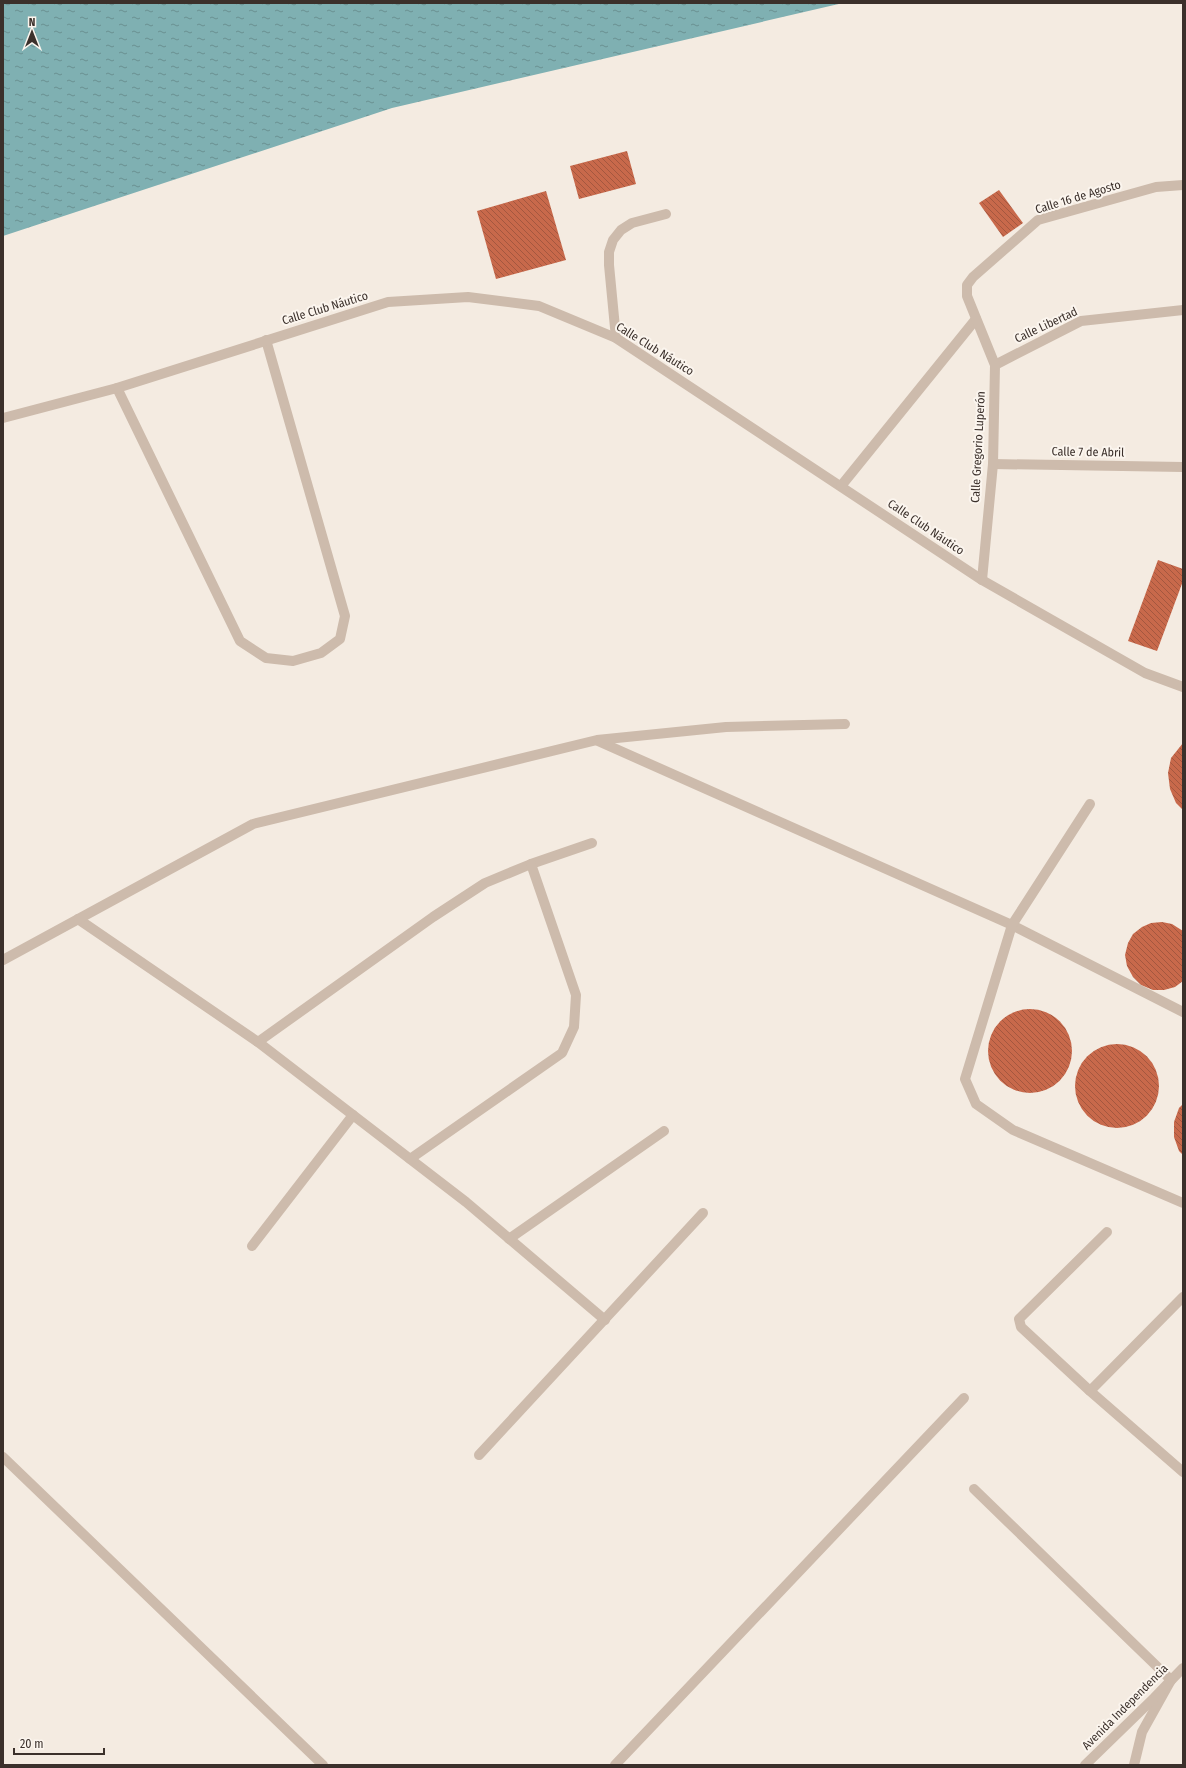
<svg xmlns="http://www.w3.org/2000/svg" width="1186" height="1768" font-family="'Fira Sans Condensed',sans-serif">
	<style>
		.water { fill: url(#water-ripples) }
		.building { fill: url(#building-back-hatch) }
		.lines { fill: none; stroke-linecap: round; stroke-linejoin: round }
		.minor { stroke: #cdbbac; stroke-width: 10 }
		.labels { text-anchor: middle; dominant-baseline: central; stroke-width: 4; stroke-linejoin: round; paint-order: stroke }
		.street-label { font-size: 12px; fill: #3b302b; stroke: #fbf5ee }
	</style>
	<defs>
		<pattern id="water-ripples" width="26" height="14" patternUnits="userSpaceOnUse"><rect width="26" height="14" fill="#7fb0b2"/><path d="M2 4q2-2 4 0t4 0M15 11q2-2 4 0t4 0" fill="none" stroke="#699091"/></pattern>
		<pattern id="building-back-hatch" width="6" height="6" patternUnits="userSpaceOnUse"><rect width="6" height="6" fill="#c8694b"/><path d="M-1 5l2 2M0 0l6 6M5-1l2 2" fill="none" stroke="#a4573f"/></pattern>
	</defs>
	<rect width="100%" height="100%" fill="#f4ebe1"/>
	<!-- water -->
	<path class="water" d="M3 3H843L392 108 3 236Z"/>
	<!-- building -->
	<g class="building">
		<path d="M627 151 636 184 579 199 570 166Z"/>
		<path d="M999 190 1023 223 1003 237 979 203Z"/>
		<path d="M546 191 566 260 496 279 477 211Z"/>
		<path d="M1158 560 1183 569V581L1157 651 1128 641Z"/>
		<path d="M1183 743V810L1176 803 1170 789 1168 773 1171 758Z"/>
		<path d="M1162 922 1172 924 1183 931V981L1175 987 1164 990H1153L1141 985 1133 977 1127 966 1125 955 1128 943 1133 934 1142 927 1151 923Z"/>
		<circle cx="1030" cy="1051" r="42"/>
		<circle cx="1117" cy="1086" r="42"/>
		<path d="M1183 1104V1155L1179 1151 1174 1137V1122L1179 1108Z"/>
	</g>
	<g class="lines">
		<!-- minor -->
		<g class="minor">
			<path d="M616 338 609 265V252L613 240 621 230 632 223 666 214"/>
			<path d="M995 365 1081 321 1183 310"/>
			<path d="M117 388 240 641 266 658 293 661 321 653 340 639 345 616 266 340"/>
			<path d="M3 418 117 388 388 302 468 297 539 306 616 338 982 580 1145 673 1183 687"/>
			<path d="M993 464 1183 467"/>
			<path d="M841 486 976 319"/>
			<path d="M982 580 993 464 995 365 967 296V285L973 277 1038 220 1156 187 1183 185"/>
			<path d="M598 741 1012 925 1183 1012"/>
			<path d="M1090 804 1012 925 965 1079 976 1104 1013 1130 1183 1203"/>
			<path d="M78 919 258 1042 466 1202 605 1320"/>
			<path d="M3 960 253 824 597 740 726 727 845 724"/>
			<path d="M258 1042 433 917 485 883 531 864 592 843"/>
			<path d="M410 1159 562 1053 574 1027 576 995 531 864"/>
			<path d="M1107 1232 1019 1319 1021 1327 1090 1391 1183 1472"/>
			<path d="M509 1239 664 1131"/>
			<path d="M252 1246 353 1115"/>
			<path d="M1090 1391 1183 1297"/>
			<path d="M479 1455 703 1213"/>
			<path d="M3 1457 323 1765"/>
			<path d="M974 1489 1171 1680 1142 1732 1134 1765"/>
			<path d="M615 1765 964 1398"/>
			<path d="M1085 1765 1154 1698 1183 1668"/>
		</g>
	</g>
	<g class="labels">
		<!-- street labels -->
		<g class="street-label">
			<text transform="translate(1078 197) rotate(-17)">Calle 16 de Agosto</text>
			<text transform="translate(325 308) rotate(-17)">Calle Club Náutico</text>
			<text transform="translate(1046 325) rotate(-25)">Calle Libertad</text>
			<text transform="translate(655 349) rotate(32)">Calle Club Náutico</text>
			<text transform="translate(978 447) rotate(-87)">Calle Gregorio Luperón</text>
			<text transform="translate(1088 452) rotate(1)">Calle 7 de Abril</text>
			<text transform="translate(926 527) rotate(34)">Calle Club Náutico</text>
			<text transform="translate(1125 1707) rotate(-45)">Avenida Independencia</text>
		</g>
	</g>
	<!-- border -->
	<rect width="1186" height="1768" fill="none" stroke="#3b302b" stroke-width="8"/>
	<!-- north arrow -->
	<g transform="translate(32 32)" stroke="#fbf5ee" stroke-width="3" paint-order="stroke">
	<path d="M0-3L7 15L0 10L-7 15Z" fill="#3b302b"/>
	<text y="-6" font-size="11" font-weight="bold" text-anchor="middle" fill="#3b302b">N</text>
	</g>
	<!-- scale -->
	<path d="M14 1748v6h90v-6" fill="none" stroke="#3b302b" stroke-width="2"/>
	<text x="20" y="1748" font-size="12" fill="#3b302b" stroke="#fbf5ee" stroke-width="3" paint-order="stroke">20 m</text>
</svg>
